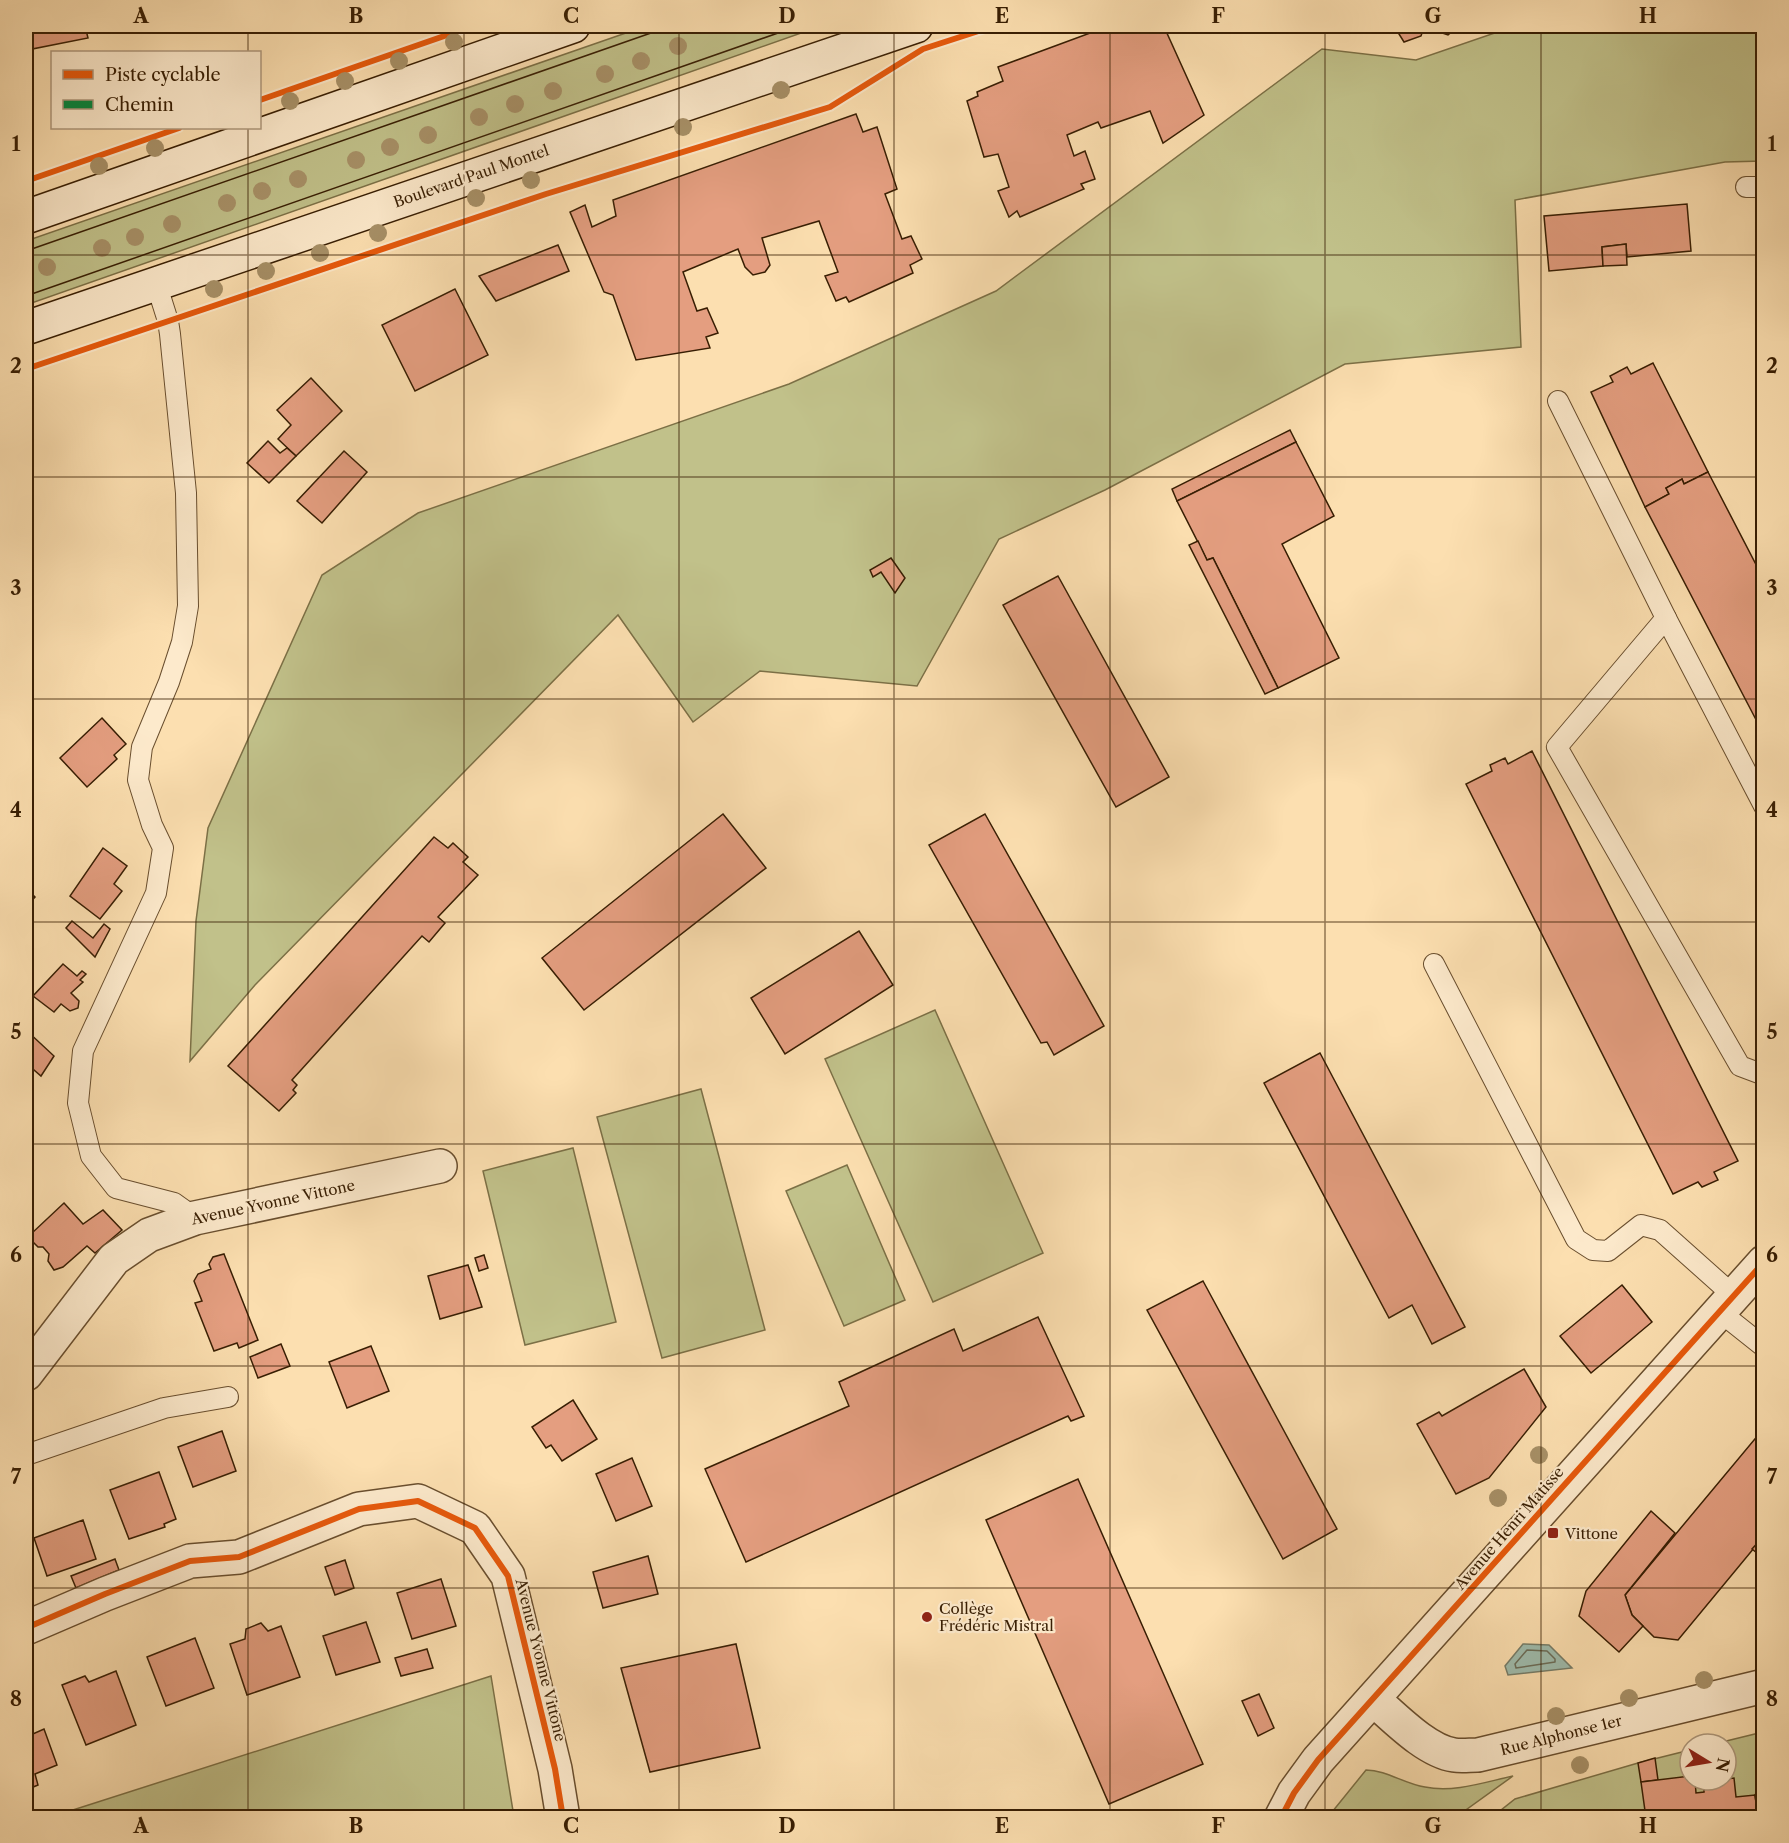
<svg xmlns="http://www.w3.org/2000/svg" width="1789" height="1843" font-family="'Libre Caslon Text',serif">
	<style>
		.green { fill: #c1c18a; stroke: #7c7046; stroke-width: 1.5 }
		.water { fill: #9fbcad; stroke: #767d69; stroke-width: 1.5 }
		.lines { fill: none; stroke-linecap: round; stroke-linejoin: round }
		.shore { stroke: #6c6d58; stroke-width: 1.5 }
		.building { fill: #e49e80; stroke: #381e03; stroke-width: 1.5 }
		.service-casing { stroke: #694e2e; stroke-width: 22 }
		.minor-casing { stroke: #694e2e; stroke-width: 36 }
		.tertiary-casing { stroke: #694e2e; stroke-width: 36 }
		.secondary-casing { stroke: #381e03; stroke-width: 36 }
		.service { stroke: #fdeacc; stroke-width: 20 }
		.minor { stroke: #fdeacc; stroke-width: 33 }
		.tertiary { stroke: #fdeacc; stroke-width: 33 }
		.secondary { stroke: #fdeacc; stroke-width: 33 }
		.tram { stroke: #381e03; stroke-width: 1.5 }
		.quiet { stroke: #00873e; stroke-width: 4.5; stroke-dasharray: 9 4.5; stroke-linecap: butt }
		.cycleway-casing { stroke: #fdeacc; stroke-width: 10 }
		.cycleway { stroke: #e8590c; stroke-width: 6 }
		.tree { fill: #a79067 }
		.grid { fill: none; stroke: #381e03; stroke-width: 1.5; stroke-opacity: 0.55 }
		.poi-dot { fill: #8f2418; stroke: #fdeacc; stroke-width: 2 }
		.labels { text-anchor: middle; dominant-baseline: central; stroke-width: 4.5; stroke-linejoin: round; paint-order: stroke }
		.street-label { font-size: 15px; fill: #381e03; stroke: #fdeacc }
		.poi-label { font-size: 15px; fill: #381e03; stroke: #fdeacc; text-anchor: start }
		.neatline { fill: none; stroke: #381e03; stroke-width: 2 }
		.grid-label { font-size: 20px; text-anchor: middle; font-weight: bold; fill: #381e03 }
	</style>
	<rect width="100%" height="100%" fill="#fcdfb0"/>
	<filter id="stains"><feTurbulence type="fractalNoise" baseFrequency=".00333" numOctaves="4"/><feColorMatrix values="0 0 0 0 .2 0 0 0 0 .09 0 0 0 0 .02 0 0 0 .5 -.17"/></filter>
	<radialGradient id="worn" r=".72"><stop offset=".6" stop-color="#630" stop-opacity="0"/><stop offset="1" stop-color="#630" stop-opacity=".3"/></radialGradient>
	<!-- green -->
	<g class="green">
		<path d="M646 26H821L26 305V241Z"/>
		<path d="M1515 26H1763V161L1725 162 1515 200 1521 347 1345 364 1105 490 999 539 917 686 760 671 693 722 618 615 255 985 190 1061 196 921 208 828 322 575 418 513 789 384 996 291 1322 49 1416 60Z"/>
		<path d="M935 1010 1043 1253 933 1302 825 1059Z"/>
		<path d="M701 1089 765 1330 662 1358 597 1117Z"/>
		<path d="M573 1148 616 1322 525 1345 483 1171Z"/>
		<path d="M847 1165 905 1300 844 1326 786 1191Z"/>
		<path d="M491 1676 514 1817H51Z"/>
		<path d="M1763 1732V1817L1491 1818 1515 1799 1638 1763 1690 1750V1780H1726V1744H1714Z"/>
		<path d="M1366 1770C1387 1770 1404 1784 1425 1787 1454 1793 1485 1782 1513 1776L1456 1817H1328Z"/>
	</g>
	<!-- water -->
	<path class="water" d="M1523 1644 1549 1645 1572 1668 1508 1675 1505 1666Z"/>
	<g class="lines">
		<!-- shore -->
		<path class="shore" d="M1527 1650 1547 1651 1555 1659V1662L1516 1668 1515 1664Z"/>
	</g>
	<!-- building -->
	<g class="building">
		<path d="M27 26H85L88 38 32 49Z"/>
		<path d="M1109 26H1191L1166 31 1204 115 1163 143 1150 111 1101 128 1098 122 1067 135 1074 156 1085 151 1095 179 1081 184 1084 189 1020 217 1017 211 1009 217 998 191 1009 187 998 154 984 157 967 101 978 96 977 92 1003 81 998 67Z"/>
		<path d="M1394 26H1436L1423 30 1421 36 1404 42Z"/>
		<path d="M1439 26H1455V29L1448 35 1442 33Z"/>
		<path d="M856 114 863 132 877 127 897 189 885 194 902 239 911 236 922 259 910 265 913 273 849 302 846 297 836 301 825 276 838 272 819 221 762 238 770 265 765 272 753 275 745 267 738 249 683 272 697 311 707 308 718 333 706 337 710 348 636 360 613 295 604 292 570 212 585 205 592 227 616 216 613 200Z"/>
		<path d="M1687 204 1691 251 1627 257 1626 244 1602 247 1603 266 1549 271 1544 216Z"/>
		<path d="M1626 244 1627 265 1603 266 1602 247Z"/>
		<path d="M558 245 569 271 496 301 479 276Z"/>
		<path d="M455 289 488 355 415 391 382 325Z"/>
		<path d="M1653 363 1708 472 1684 484 1682 479 1666 488 1669 494 1645 507 1591 392 1613 382 1610 376 1627 367 1631 374Z"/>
		<path d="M311 378 342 411 296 456 278 439 291 425 277 410Z"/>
		<path d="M1290 430 1296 442 1177 501 1172 489Z"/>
		<path d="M268 441 280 453 287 448 296 456 269 483 247 463Z"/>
		<path d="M1296 442 1334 516 1282 544 1339 658 1278 688 1213 558 1207 560 1177 501Z"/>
		<path d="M344 451 367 472 322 523 297 501Z"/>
		<path d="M1708 472 1764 580V735L1645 507 1669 494 1666 488 1682 479 1684 484Z"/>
		<path d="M1198 541 1207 560 1213 558 1278 688 1265 694 1189 545Z"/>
		<path d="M891 558 905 578 895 593 881 572 873 577 870 570Z"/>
		<path d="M1058 576 1169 777 1116 807 1003 605Z"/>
		<path d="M102 718 126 744 114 755 117 759 87 787 60 758Z"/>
		<path d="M1532 751 1738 1161 1714 1172 1718 1180 1702 1187 1698 1182 1673 1194 1466 784 1492 771 1490 765 1505 758 1508 764Z"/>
		<path d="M723 814 766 868 584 1010 542 958Z"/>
		<path d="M985 814 1104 1026 1054 1055 1047 1042 1041 1043 929 845Z"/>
		<path d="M434 837 448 848 453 843 468 857 463 862 478 875 438 917 445 923 429 942 422 936 292 1080 297 1085 293 1090 296 1093 279 1111 228 1066Z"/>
		<path d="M103 848 127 866 114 884 122 891 100 919 70 896Z"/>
		<path d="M26 888 35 897 26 907Z"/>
		<path d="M72 921 93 938 104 924 110 929 95 957 66 928Z"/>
		<path d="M859 931 893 985 785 1054 751 998Z"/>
		<path d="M63 964 77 976 82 971 86 974 80 980 83 982 71 993 79 1001 78 1008 70 1011 61 1004 54 1012 33 996Z"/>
		<path d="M26 1030 54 1056 41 1076 26 1063 28 1052 26 1050Z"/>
		<path d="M1320 1053 1465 1327 1432 1344 1412 1305 1389 1318 1264 1083Z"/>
		<path d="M64 1203 83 1224 103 1210 122 1230 95 1253 87 1246 63 1267 54 1270 48 1261 49 1254 43 1247H38L31 1240 32 1233Z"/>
		<path d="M224 1254 258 1340 239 1348 237 1343 214 1351 195 1303 202 1301 194 1281 198 1274 211 1269 209 1264 213 1257Z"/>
		<path d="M484 1255 488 1268 479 1271 475 1258Z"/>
		<path d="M468 1265 482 1307 440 1319 428 1276Z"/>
		<path d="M1203 1281 1337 1529 1283 1559 1147 1310Z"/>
		<path d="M1622 1285 1652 1322 1591 1373 1560 1336Z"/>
		<path d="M1038 1317 1084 1416 1071 1421 1068 1416 746 1562 705 1469 849 1406 839 1382 954 1329 963 1351Z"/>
		<path d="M281 1344 290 1366 258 1378 250 1357Z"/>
		<path d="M371 1346 389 1391 347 1408 329 1362Z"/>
		<path d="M1524 1369 1546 1407 1489 1478 1456 1494 1417 1424 1439 1412 1442 1416Z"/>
		<path d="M573 1400 597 1439 562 1461 551 1445 546 1448 532 1427Z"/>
		<path d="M1764 1428V1536L1678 1640 1654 1637 1632 1615 1625 1595Z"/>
		<path d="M222 1431 236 1471 193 1487 178 1447Z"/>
		<path d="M632 1458 652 1506 616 1521 596 1474Z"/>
		<path d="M159 1472 176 1519 164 1524 165 1527 129 1539 110 1490Z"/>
		<path d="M1078 1479 1203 1764 1109 1804 986 1520Z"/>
		<path d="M1651 1511 1675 1533 1625 1595 1632 1615 1643 1626 1619 1652 1579 1616 1586 1591Z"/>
		<path d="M83 1520 96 1559 47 1576 34 1538Z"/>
		<path d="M1764 1536V1559L1752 1549Z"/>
		<path d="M648 1556 658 1594 603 1608 593 1572Z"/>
		<path d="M115 1559 119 1570 76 1588 71 1576Z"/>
		<path d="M345 1560 354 1588 335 1595 325 1567Z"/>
		<path d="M441 1579 456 1626 412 1639 397 1593Z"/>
		<path d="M366 1622 380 1662 336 1675 323 1636Z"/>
		<path d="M261 1623 268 1631 281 1626 300 1677 247 1695 230 1644 245 1639 246 1629Z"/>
		<path d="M195 1638 214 1688 166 1706 147 1657Z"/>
		<path d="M736 1644 760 1748 650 1772 621 1668Z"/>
		<path d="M427 1649 433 1668 401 1676 395 1658Z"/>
		<path d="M116 1671 136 1725 86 1745 62 1685 85 1676 89 1682Z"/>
		<path d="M1259 1694 1274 1728 1258 1736 1242 1701Z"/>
		<path d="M44 1729 57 1765 35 1774 38 1785 26 1790V1737Z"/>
		<path d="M1655 1758 1658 1780 1641 1782 1638 1763Z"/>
		<path d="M1690 1776V1780H1695L1696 1793 1704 1792V1782L1734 1778 1736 1797 1755 1795 1758 1818H1646L1641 1782Z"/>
		<path d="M1762 1784H1764V1818H1758L1755 1795Z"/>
		<path d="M954 1811 956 1818H924Z"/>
	</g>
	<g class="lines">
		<defs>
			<g id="service">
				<path d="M1746 187H1764"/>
				<path d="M156 283 168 321 170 334 186 493 188 606 182 642 169 682 142 747 138 780 152 825 163 848 156 893 83 1051 78 1103 91 1156 116 1188 174 1203 195 1218"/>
				<path d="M1558 401 1666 618"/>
				<path d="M1764 806 1666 618 1557 747 1740 1066 1764 1075"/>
				<path d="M1434 964 1576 1239 1593 1250 1608 1251 1641 1225 1660 1230 1734 1296"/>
				<path d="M1720 1312 1764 1347"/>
				<path d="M26 1455 164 1408 228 1397"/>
			</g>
			<g id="minor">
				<path d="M26 1374 114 1259 149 1235 195 1218 440 1166"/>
				<path d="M26 1628 105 1594 190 1561 239 1557 359 1509 418 1501 475 1528 508 1576 555 1769 563 1818"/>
				<path d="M1373 1699C1394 1717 1426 1751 1454 1755 1461 1756 1470 1755 1478 1755L1764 1686"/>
			</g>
			<path id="tertiary" d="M1281 1818 1294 1793 1318 1760 1764 1262"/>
			<g id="secondary">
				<path d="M26 217 573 26"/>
				<path d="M26 328 916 26"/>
			</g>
		</defs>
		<!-- service casing -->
		<use href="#service" class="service-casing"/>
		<!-- minor casing -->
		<use href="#minor" class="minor-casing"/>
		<!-- tertiary casing -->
		<use href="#tertiary" class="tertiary-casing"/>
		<!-- secondary casing -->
		<use href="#secondary" class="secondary-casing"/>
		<!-- service -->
		<use href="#service" class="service"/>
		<!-- minor -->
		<use href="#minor" class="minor"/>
		<!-- tertiary -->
		<use href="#tertiary" class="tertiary"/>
		<!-- secondary -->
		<use href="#secondary" class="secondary"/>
		<!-- tram -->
		<g class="tram">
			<path d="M26 251 671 26"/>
			<path d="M26 296 798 26"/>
		</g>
		<!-- quiet -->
		<path class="quiet" d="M1542 1818 1548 1814 1562 1818"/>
		<defs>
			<g id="cycleway">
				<path d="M260 100 473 26"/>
				<path d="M26 181 179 128"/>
				<path d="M26 369 546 194 830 107 923 49 994 26"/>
				<path d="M26 1628 105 1594 190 1561 239 1557 359 1509 418 1501 475 1528 508 1576 555 1769 563 1818"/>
				<path d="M1281 1818 1294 1793 1318 1760 1764 1262"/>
			</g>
		</defs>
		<!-- cycleway casing -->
		<use href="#cycleway" class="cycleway-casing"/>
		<!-- cycleway -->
		<use href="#cycleway" class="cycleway"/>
	</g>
	<!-- trees -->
	<g class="tree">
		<circle cx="454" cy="42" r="9"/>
		<circle cx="678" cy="46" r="9"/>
		<circle cx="399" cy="61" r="9"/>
		<circle cx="641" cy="61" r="9"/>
		<circle cx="605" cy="74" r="9"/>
		<circle cx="345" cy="81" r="9"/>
		<circle cx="781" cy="90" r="9"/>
		<circle cx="553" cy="91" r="9"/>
		<circle cx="290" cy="101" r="9"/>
		<circle cx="515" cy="104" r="9"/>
		<circle cx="479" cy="117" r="9"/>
		<circle cx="683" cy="127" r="9"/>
		<circle cx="428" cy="135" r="9"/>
		<circle cx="390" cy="147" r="9"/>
		<circle cx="155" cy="148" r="9"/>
		<circle cx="356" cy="160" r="9"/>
		<circle cx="99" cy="166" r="9"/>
		<circle cx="298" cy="179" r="9"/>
		<circle cx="531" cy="180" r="9"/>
		<circle cx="262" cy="191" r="9"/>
		<circle cx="476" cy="198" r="9"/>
		<circle cx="227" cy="203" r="9"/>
		<circle cx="172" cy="224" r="9"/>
		<circle cx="378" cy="233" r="9"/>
		<circle cx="135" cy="237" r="9"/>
		<circle cx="102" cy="248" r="9"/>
		<circle cx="320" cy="253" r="9"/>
		<circle cx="47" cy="267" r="9"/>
		<circle cx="266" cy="271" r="9"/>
		<circle cx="214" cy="289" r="9"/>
		<circle cx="1539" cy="1455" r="9"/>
		<circle cx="1498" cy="1498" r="9"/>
		<circle cx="1704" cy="1680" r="9"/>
		<circle cx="1629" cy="1698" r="9"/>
		<circle cx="1556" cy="1716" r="9"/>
		<circle cx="1580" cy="1765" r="9"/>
	</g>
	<!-- grid -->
	<path class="grid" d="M248 26V52M464 26V1818M679 26V1818M894 26V1818M1110 26V1818M1325 26V1818M1541 26V1818M248 128V1818M26 255H1764M26 477H1764M26 699H1764M26 922H1764M26 1144H1764M26 1366H1764M26 1588H1764"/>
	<!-- markers -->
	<g class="poi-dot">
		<rect x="1547" y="1527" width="12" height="12" rx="3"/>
		<circle cx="927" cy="1617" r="6"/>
	</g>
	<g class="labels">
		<!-- street labels -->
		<g class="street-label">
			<text transform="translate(471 176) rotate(-19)">Boulevard Paul Montel</text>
			<text transform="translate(273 1202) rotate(-12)">Avenue Yvonne Vittone</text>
			<text transform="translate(1509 1528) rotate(-49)">Avenue Henri Matisse</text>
			<text transform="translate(541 1660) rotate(76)">Avenue Yvonne Vittone</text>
			<text transform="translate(1561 1735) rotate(-14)">Rue Alphonse 1er</text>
		</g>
		<!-- poi labels -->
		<g class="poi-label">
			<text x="1565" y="1533">Vittone</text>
			<text x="939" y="1608">Collège<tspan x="939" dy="17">Frédéric Mistral</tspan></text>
		</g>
	</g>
	<!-- margin -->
	<rect width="1789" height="1843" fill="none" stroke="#fcdfb0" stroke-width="66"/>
	<!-- legend -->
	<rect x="51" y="51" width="210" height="78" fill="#fdeacc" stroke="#ae987c" stroke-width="1.5"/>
	<rect x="63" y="70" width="30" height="9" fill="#e8590c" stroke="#ae987c" stroke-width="1.5"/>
	<text x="105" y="81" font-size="18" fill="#381e03">Piste cyclable</text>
	<rect x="63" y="100" width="30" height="9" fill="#00873e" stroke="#ae987c" stroke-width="1.5"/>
	<text x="105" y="111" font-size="18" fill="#381e03">Chemin</text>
	<!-- north arrow -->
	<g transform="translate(1708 1762) rotate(101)"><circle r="28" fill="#fdeacc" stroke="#ae987c" stroke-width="1.5"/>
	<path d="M0-4.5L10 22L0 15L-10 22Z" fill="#8f2418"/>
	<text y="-9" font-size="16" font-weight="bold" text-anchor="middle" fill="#381e03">N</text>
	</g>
	<rect x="33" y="33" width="1723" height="1777" class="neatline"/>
	<g class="grid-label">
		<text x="141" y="23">A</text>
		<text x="356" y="23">B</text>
		<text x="571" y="23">C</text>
		<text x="787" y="23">D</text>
		<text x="1002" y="23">E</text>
		<text x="1218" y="23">F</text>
		<text x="1433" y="23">G</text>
		<text x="1648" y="23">H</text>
		<text x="16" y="151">1</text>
		<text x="1772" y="151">1</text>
		<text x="16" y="373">2</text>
		<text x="1772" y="373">2</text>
		<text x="16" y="595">3</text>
		<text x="1772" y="595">3</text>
		<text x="16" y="817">4</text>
		<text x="1772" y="817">4</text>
		<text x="16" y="1039">5</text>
		<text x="1772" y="1039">5</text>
		<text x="16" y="1262">6</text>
		<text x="1772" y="1262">6</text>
		<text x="16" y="1484">7</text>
		<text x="1772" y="1484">7</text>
		<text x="16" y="1706">8</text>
		<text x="1772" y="1706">8</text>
		<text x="141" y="1833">A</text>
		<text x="356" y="1833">B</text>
		<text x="571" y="1833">C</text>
		<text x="787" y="1833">D</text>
		<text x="1002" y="1833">E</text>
		<text x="1218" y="1833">F</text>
		<text x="1433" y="1833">G</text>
		<text x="1648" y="1833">H</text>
	</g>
	<rect width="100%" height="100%" filter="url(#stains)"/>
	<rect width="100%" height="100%" fill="url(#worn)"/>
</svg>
